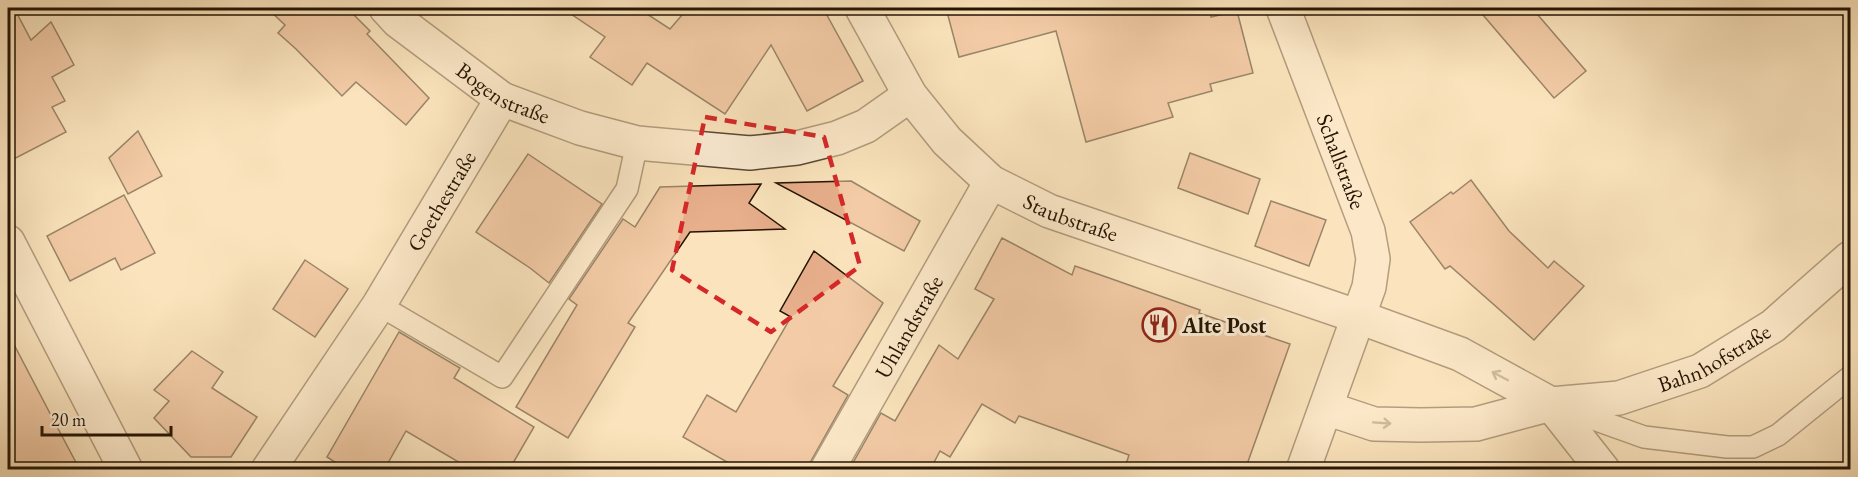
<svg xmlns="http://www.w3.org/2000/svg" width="1858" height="477" font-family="'EB Garamond',serif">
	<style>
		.building { fill: #e8af8c; stroke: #241403; stroke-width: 1.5 }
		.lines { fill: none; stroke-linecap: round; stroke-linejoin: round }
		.service-casing { stroke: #5a4832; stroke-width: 24 }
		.minor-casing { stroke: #5a4832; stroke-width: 36 }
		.service { stroke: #fcedd4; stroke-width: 21 }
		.minor { stroke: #fcedd4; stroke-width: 33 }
		.oneway { stroke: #9b8b76 }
		.marked { fill: none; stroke: #d62828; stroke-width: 4.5; stroke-dasharray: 12 8; stroke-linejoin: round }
		.labels { text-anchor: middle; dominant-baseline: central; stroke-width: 6; stroke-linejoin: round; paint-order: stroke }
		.street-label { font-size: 22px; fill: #241403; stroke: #fcedd4 }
		.poi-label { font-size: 22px; font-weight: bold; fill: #241403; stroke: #fcedd4; text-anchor: start }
	</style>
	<rect width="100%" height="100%" fill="#fbe4bd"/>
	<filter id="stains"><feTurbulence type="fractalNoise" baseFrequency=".00333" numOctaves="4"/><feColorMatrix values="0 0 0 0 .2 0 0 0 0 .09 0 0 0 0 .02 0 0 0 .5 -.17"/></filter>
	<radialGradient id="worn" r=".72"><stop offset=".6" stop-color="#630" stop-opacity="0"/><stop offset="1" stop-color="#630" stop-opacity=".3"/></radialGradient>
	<!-- building -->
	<g class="building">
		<path d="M8 8H14L31 40 51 22 74 65 52 77 65 101 52 107 66 132 8 162Z"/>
		<path d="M267 8H347L370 31 367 34 429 98 406 125 356 82 342 96 296 49 278 33 285 25Z"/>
		<path d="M562 8H638L670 29 688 8H823L863 81 807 111 771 45 725 114 647 63 632 85 590 57 605 37Z"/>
		<path d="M946 8H1210L1211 17 1237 11 1253 73 1210 84 1212 91 1168 103 1173 117 1086 142 1056 31 959 57Z"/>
		<path d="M1477 8H1532L1586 71 1554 98Z"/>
		<path d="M138 131 162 176 128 194 109 158Z"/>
		<path d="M1190 153 1260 179 1248 214 1178 188Z"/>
		<path d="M528 154 602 204 549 283 530 268 476 232Z"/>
		<path d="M1471 180 1509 231 1548 268 1554 261 1584 286 1534 340 1450 266 1445 269 1410 222 1451 192 1453 194Z"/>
		<path d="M851 181 920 221 904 251 776 183Z"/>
		<path d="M761 184 749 203 785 229 690 232 628 323 635 327 568 438 516 407 577 305 569 299 623 219 635 227 660 187Z"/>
		<path d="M124 195 155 253 121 270 115 258 70 281 47 236Z"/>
		<path d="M1271 201 1326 220 1309 266 1255 246Z"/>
		<path d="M1002 238 1072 275 1075 266 1200 310 1199 313 1290 344 1245 470H1124L1129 455 1019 416 1015 423 982 404 950 457 940 451 930 470H849L881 413 895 421 939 345 958 359 994 299 975 289Z"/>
		<path d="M814 251 883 303 833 386 848 395 811 461 808 470H741L683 437 707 395 736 412 791 317 780 311Z"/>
		<path d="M305 260 348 289 315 337 273 309Z"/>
		<path d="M399 332 460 368 454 378 534 427 509 470H472L406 431 384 470H347L327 457Z"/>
		<path d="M8 333 54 421 80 470H8Z"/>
		<path d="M192 351 223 372 212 388 257 417 231 457H191L154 418 169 401 154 390Z"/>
	</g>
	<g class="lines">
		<defs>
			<g id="service">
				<path d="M379 305 502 377 627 189 637 143"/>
				<path d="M1563 408 1644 437 1727 447H1753L1778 435 1850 377"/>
			</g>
			<g id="minor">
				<path id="s1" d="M386 8 398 21 502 99 580 128 637 143 750 153 797 148 837 138 866 126 910 95"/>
				<path id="s2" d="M862 8 910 95 947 141 991 182 1049 211 1359 317 1460 354 1551 404 1603 470"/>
				<path id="s3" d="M1283 8 1368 231 1373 259 1369 287 1303 470"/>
				<path d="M8 242 126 470"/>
				<path id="s4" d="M1326 408 1374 424 1421 425 1476 424 1551 404 1619 398 1700 371 1773 326 1850 258"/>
				<path id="s5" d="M268 470 379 305 502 99"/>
				<path id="s6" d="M827 470 991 182"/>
			</g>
		</defs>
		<!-- service casing -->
		<use href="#service" class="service-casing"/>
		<!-- minor casing -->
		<use href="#minor" class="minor-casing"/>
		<!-- service -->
		<use href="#service" class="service"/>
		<!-- minor -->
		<use href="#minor" class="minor"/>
	</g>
	<!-- one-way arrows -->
	<defs><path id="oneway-shaft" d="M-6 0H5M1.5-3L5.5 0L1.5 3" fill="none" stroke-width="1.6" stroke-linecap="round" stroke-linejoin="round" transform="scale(1.5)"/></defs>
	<g class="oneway">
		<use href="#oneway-shaft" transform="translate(1500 376) rotate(-152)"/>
		<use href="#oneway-shaft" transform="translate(1382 423) rotate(4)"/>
	</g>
	<!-- marked area -->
	<path d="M0 0H1858V477H0ZM705 117 824 137 860 266 771 332 672 270Z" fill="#fbe4bd" fill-opacity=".55" fill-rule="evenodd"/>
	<path class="marked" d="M705 117 824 137 860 266 771 332 672 270Z"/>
	<!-- icons -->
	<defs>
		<symbol id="restaurant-ring" viewBox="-11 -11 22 22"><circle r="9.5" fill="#fcedd4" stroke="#8f2418" stroke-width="1.5"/><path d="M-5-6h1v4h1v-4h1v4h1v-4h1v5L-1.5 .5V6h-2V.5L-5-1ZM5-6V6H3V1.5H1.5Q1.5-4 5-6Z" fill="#8f2418"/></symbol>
	</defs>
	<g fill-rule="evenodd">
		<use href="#restaurant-ring" x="1140" y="306" width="38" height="38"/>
	</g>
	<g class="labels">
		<!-- street labels -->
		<g class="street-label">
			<text stroke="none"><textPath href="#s1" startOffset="146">Bogenstraße</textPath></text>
			<text stroke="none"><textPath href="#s3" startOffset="164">Schallstraße</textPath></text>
			<text stroke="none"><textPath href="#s5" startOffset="320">Goethestraße</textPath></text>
			<text stroke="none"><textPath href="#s2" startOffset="306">Staubstraße</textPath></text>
			<text stroke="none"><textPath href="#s6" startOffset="165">Uhlandstraße</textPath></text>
			<text stroke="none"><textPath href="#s4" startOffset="402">Bahnhofstraße</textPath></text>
		</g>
		<!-- poi labels -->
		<g class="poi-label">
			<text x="1182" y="325">Alte Post</text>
		</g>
	</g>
	<!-- margin -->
	<rect width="1858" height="477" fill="none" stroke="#fbe4bd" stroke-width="30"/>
	<rect x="9" y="9" width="1840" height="459" fill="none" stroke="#241403" stroke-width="3"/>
	<rect x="15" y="15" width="1828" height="447" fill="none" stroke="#241403" stroke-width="1.5"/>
	<!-- scale -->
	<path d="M42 426v9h129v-9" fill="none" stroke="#241403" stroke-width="3"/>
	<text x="51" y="426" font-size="18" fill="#241403" stroke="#fcedd4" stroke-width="4.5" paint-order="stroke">20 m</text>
	<rect width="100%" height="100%" filter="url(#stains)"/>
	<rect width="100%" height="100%" fill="url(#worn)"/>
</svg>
